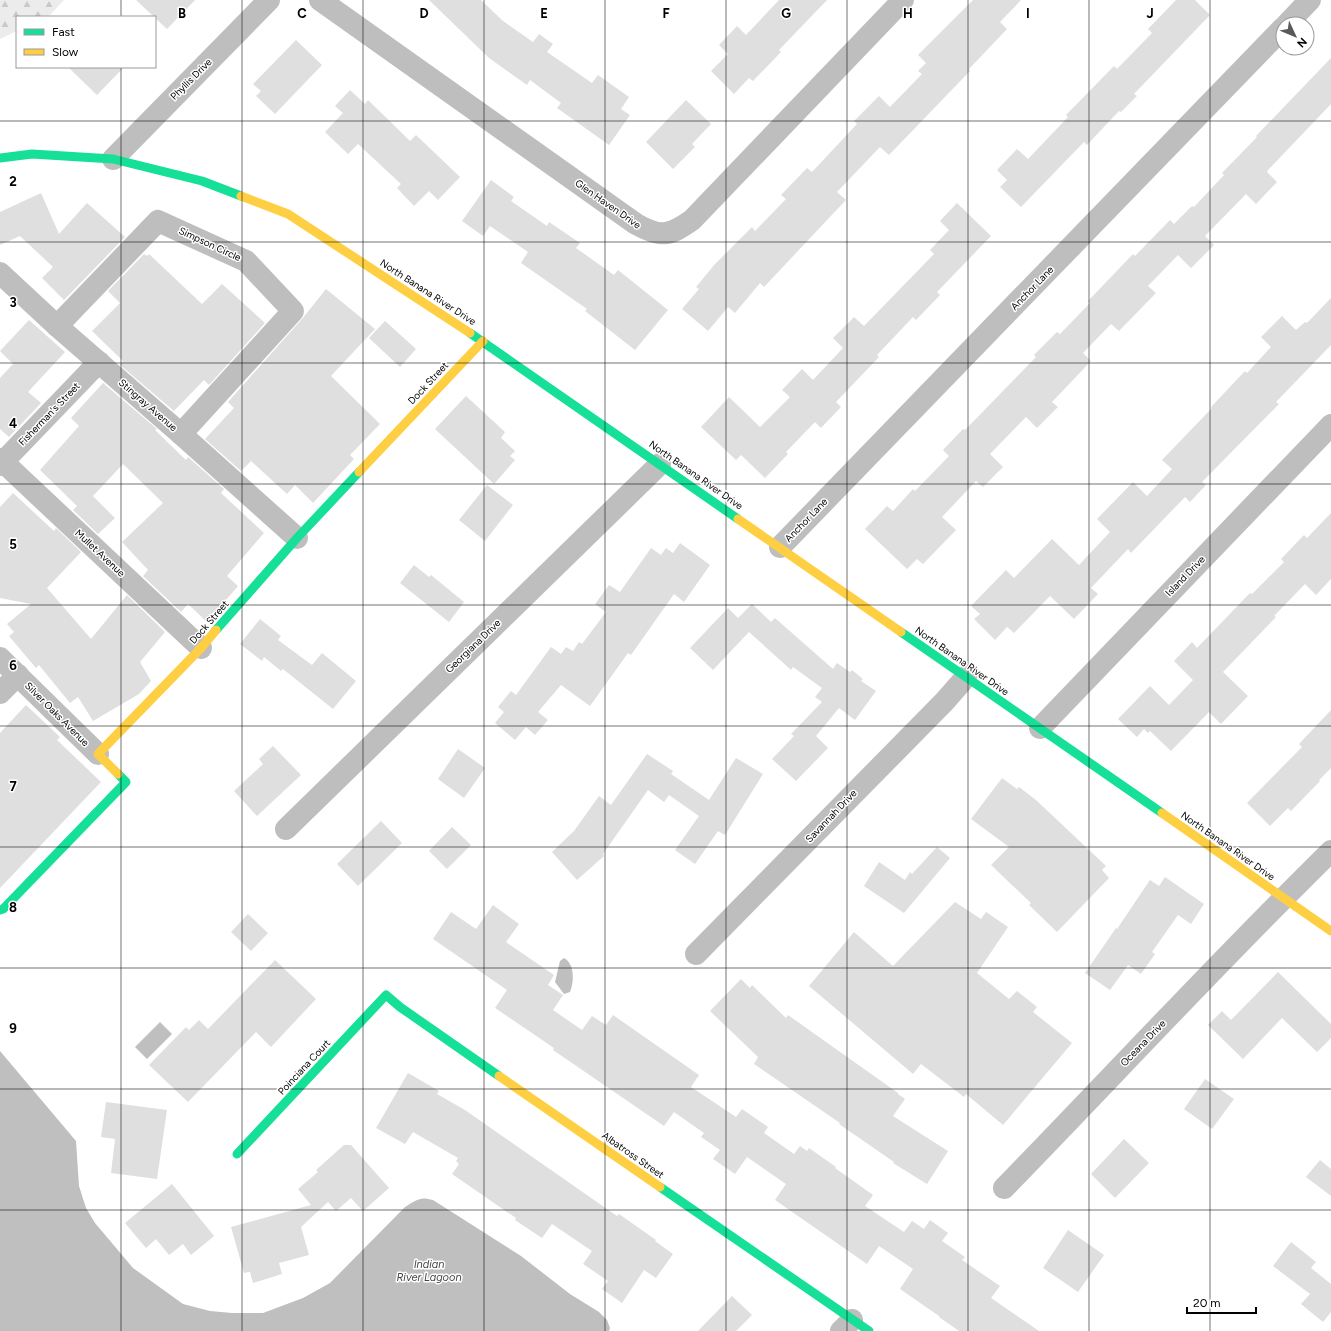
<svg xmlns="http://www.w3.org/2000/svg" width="1331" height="1331" font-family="Figtree,sans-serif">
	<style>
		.forest { fill: url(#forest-firs) }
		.water { fill: #bfbfbf }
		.building { fill: #dfdfdf }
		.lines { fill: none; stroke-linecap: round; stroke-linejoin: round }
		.street { stroke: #bebebe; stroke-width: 22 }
		.fast { stroke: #16e098; stroke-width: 9 }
		.slow { stroke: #ffcf43; stroke-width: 9 }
		.grid { fill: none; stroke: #000; stroke-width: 1; stroke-opacity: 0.55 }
		.labels { text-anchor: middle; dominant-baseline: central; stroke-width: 3; stroke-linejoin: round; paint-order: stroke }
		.street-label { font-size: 10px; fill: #000; stroke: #fff }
		.water-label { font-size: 11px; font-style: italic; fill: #444; stroke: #fff }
		.grid-label { font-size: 13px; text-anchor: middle; font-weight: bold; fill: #000; stroke: #fff; stroke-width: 3; stroke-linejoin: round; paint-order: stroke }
	</style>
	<defs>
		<pattern id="forest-firs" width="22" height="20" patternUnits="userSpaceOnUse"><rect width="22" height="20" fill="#ececec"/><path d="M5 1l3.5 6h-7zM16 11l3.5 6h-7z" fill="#c9c9c9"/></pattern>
	</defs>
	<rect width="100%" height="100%" fill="#fff"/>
	<!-- forest -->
	<path class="forest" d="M0 0H64L50 15 46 17H17V31L0 39Z"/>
	<!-- water -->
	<g class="water">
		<path d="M564 958C575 964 574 982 570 992L564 994 555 982 560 961Z"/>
		<path d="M160 1022 172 1034 147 1059 135 1047Z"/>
		<path d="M0 1051 76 1141 79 1186 86 1208 95 1223 133 1268 183 1304 210 1311 232 1313H263L303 1298 330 1283 405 1207C416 1200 420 1196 433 1200L521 1256 570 1294 599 1312 607 1320 610 1328 609 1331H0Z"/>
	</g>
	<!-- building -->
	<g class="building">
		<path d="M136 0H195L167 29Z"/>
		<path d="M429 0H481L503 21 533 42 539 34 553 44 547 52 592 83 598 75 629 97 621 109 630 115 609 145 557 108 561 103 530 80 527 85 489 58Z"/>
		<path d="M779 0H827L779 50 781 52 753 81 749 78 734 94 711 71 728 54 719 45 737 26 746 35Z"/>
		<path d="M973 0H1021L1000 22 1007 29 969 69 970 71 889 155 880 147 837 192 846 200 764 287 760 283 735 313 728 307 708 331 682 309 699 289 696 287 715 264 752 227 755 231 786 199 781 195 807 168 812 172 857 124 854 121 879 96 890 107 922 74 918 71 926 63 918 55Z"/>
		<path d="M1176 0H1195L1210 15 1134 94 1137 96 1121 112 1119 111 1087 145 1084 142 1021 207 1000 187 1007 180 997 170 1017 149 1028 159 1068 117 1066 115 1114 66 1117 69 1152 33 1148 29Z"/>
		<path d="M296 40 322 65 275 114 256 96 261 91 253 84Z"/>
		<path d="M1331 58V104L1268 170 1267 172 1277 182 1256 204 1246 194 1205 236 1214 245 1191 268 1178 255 1148 286 1156 293 1119 331 1111 324 1083 353 1091 361 1052 402 1058 407 1037 428 1026 417 990 454 1003 467 983 487 976 481 942 517 956 530 923 564 917 559 907 569 865 529 887 506 893 511 913 489 915 491 949 456 943 450 963 429 965 430 1036 357 1034 355 1057 332 1060 334 1090 303 1088 301 1133 254 1135 256 1170 220 1174 224 1192 206 1194 207 1224 175 1222 173 1257 137 1256 136Z"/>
		<path d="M68 67H124L97 95Z"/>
		<path d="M350 90 365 104 368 100 410 141 416 135 460 177 438 200 429 191 414 206 397 188 401 184 358 144 348 154 325 132 343 113 335 106Z"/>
		<path d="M686 100 711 124 692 144 695 147 673 169 646 142Z"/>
		<path d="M491 180 514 197 511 201 547 226 549 222 580 243 576 248 614 275 618 270 668 310 635 350 585 311 587 309 521 263 528 252 490 226 483 236 462 221Z"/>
		<path d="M41 193 59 234 87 203 125 237 64 300 42 278 53 267 20 236 0 245V212Z"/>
		<path d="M957 203 991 236 937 292 940 295 916 320 913 317 877 355 879 357 836 402 841 407 821 428 815 422 786 452 788 454 765 478 741 455 736 460 701 427 729 397 760 427 790 397 782 390 802 369 813 380 843 348 833 338 854 317 864 326 934 254 930 250 949 230 940 221Z"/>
		<path d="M144 254 147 256 149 254 202 304 222 284 265 323 209 385 204 380 174 411 120 365 123 361 92 331 120 303 108 291Z"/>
		<path d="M326 289 375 329 331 376 380 424 350 455 354 459 313 503 295 485 287 494 251 461 241 471 205 439 234 408 228 402 302 319Z"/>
		<path d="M1331 298V345L1276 402 1279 404 1202 482 1206 485 1190 502 1185 497 1131 553 1128 549 1091 588 1098 594 1074 619 1050 596 1014 633 1007 627 995 640 974 619 980 614 971 606 1006 570 1014 578 1052 539 1079 565 1110 532 1097 519 1133 482 1147 496 1172 469 1162 460 1212 408 1211 407 1245 371 1247 373 1271 347 1261 337 1282 316 1296 330 1305 322 1307 323Z"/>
		<path d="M29 320 65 352 28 392 41 403 9 437 0 429V378L13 364 0 351Z"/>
		<path d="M385 321 416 349 400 367 369 338Z"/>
		<path d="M103 383 157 429 155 430 186 460 188 457 224 489 221 493 264 533 227 576 238 586 207 622 188 604 181 612 143 576 148 570 122 542 163 503 123 464 93 496 115 518 98 534 73 510 77 506 40 470 79 426 71 418Z"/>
		<path d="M466 396 505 432 501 438 515 451 510 456 515 460 494 484 435 429Z"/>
		<path d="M487 485 513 505 485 541 459 520Z"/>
		<path d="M13 493 54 531 56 528 81 552 47 588 91 639 127 595 165 632 140 662 151 681 139 694 93 721 78 697 70 703 39 665 36 668 9 636 14 632 7 624 31 604 0 598V507Z"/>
		<path d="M1331 513V579L1316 595 1305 584 1274 616 1276 617 1223 672 1248 696 1221 724 1209 712 1171 751 1150 731 1148 733 1144 729 1137 737 1118 719 1150 686 1169 705 1193 680 1174 661 1192 642 1197 648 1250 593 1252 594 1284 562 1281 559 1304 535 1307 538Z"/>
		<path d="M680 543 710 565 684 602 674 594 631 655 628 653 590 706 561 685 538 712 548 720 535 735 526 727 515 740 495 723 504 712 498 707 511 691 516 695 551 647 561 654 566 647 573 651 579 642 582 644 606 612 595 604 609 585 620 592 651 548 661 555 666 548 673 553Z"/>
		<path d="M414 565 429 577 431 575 464 602 449 622 400 583Z"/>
		<path d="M752 604 771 622 775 618 833 669 837 663 850 672 852 670 863 679 861 681 876 691 855 720 839 708 816 736 828 748 796 781 772 759 794 736 791 734 822 702 815 697 822 688 793 667 791 670 749 632 713 670 690 648 728 608 738 618Z"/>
		<path d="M260 619 281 636 278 640 312 665 322 653 356 681 333 709 283 669 281 671 264 657 262 661 240 644Z"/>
		<path d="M26 705 60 737 57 740 101 782 0 888V733Z"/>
		<path d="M1331 710V768L1319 780 1320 781 1291 811 1288 808 1270 826 1247 803 1302 747 1299 744Z"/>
		<path d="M273 746 301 775 257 816 234 791 263 764 259 759Z"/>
		<path d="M458 749 485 768 464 798 438 779Z"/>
		<path d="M647 754 673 771 671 774 709 800 736 758 763 774 725 835 718 831 695 864 675 850 699 816 669 795 664 802 648 790 603 854 604 856 577 880 552 852 574 831 599 796 611 805Z"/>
		<path d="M1002 778 1017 789 1019 787 1036 800 1106 866 1102 870 1109 878 1057 932 1029 905 1031 903 991 865 1009 847 971 819Z"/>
		<path d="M381 821 402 843 358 886 337 864Z"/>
		<path d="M452 827 471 845 447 869 429 851Z"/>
		<path d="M937 847 950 858 904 913 864 886 879 862 905 880 910 872 912 874Z"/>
		<path d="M1165 877 1204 904 1191 924 1178 915 1152 952 1155 954 1141 974 1128 965 1110 990 1085 973 1116 928 1117 929 1150 880 1159 886Z"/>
		<path d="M955 902 981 919 986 912 1008 927 977 973 1009 999 1017 991 1037 1007 1033 1012 1072 1043 1003 1125 966 1094 964 1097 921 1064 913 1074 809 986 854 932 893 966Z"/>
		<path d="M493 905 519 924 506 942 554 975 548 985 563 995 553 1010 582 1030 592 1016 606 1025 613 1015 699 1075 691 1087 736 1117 742 1109 768 1127 764 1133 794 1154 800 1146 807 1151 809 1148 836 1167 835 1168 873 1195 865 1206 904 1232 912 1221 924 1229 930 1220 948 1233 942 1241 965 1257 962 1260 1000 1286 991 1298 1039 1331H959L939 1317V1316L900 1289 913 1269 879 1246 867 1264 775 1200 786 1184 747 1157 735 1174 713 1159 720 1150 701 1137 704 1133 674 1112 664 1126 553 1050 554 1048 495 1008 507 990 433 939 451 912 476 929Z"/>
		<path d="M248 914 268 933 251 951 231 932Z"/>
		<path d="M275 960 316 999 271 1047 256 1032 188 1102 149 1065 186 1027 189 1030 199 1020 208 1029Z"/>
		<path d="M1278 972 1331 1024V1038L1317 1052 1282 1018 1243 1059 1208 1025 1222 1011 1231 1020Z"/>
		<path d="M741 979 750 988 752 985 786 1018 788 1015 898 1093V1094L905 1099 893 1116 948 1151 927 1184 893 1163 894 1162 839 1124 840 1123 754 1064 758 1057 710 1011Z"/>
		<path d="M408 1073 439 1091 437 1094 465 1110 617 1216 619 1214 656 1240 655 1241 673 1254 656 1278 644 1270 622 1303 602 1289 608 1281 583 1264 592 1251 552 1224 542 1238 515 1220 516 1218 452 1174 459 1164 456 1161 458 1158 413 1132 405 1144 376 1128Z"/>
		<path d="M1205 1079 1234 1099 1212 1129 1184 1109Z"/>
		<path d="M106 1102 167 1110 157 1179 111 1173 115 1139 101 1137Z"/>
		<path d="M1124 1139 1149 1163 1115 1198 1091 1174Z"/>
		<path d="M344 1145H351L389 1188 363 1211 351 1198 336 1211 328 1202 301 1227 309 1255 279 1263 282 1274 253 1283 250 1272 244 1273 231 1227 311 1205 298 1189 318 1172 316 1170Z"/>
		<path d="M1320 1160 1331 1169V1196L1306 1177Z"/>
		<path d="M172 1184 214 1236 191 1255 183 1244 169 1255 156 1239 146 1248 125 1223Z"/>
		<path d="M1068 1230 1104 1255 1078 1292 1043 1268Z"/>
		<path d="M1291 1242 1316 1262 1311 1268 1331 1284V1312L1323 1322 1301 1304 1310 1294 1273 1266Z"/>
		<path d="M732 1296 752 1315 736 1331H698Z"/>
	</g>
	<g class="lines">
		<!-- street -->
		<g class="street">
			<path d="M320 0 636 224C661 238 669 236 692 220L903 0"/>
			<path d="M1287 24 1310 0"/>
			<path d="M113 159 269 0"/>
			<path d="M0 273 57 326 181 434 297 538"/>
			<path d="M57 326 158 221 246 261 293 311 181 434"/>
			<path d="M0 459 201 648"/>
			<path d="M0 465 99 362"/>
			<path d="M780 547 1283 28"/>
			<path d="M0 658 98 754"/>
			<path d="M0 693 18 675"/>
			<path d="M1040 728 1331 425"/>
			<path d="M286 829 660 464"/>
			<path d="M696 954 944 702 966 677"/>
			<path d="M1004 1188C1113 1076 1219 961 1331 851"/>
			<path d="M841 1331 852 1320"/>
		</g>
		<!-- fast -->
		<g class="fast">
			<path d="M0 158 32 154 113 159 202 181 241 196"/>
			<path d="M470 333 738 519"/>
			<path d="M216 630 297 538 359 472"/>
			<path d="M901 632 1162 813"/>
			<path d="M0 910 3 909 126 782 118 774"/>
			<path d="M237 1154 386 995 400 1007 499 1076"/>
			<path d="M660 1187 869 1331"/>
		</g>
		<!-- slow -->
		<g class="slow">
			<path d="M241 196 288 214 470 333"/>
			<path d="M359 472 483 341"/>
			<path d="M738 519 901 632"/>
			<path d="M118 774 98 754 201 648 216 630"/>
			<path d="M1162 813 1331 931"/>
			<path d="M499 1076 660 1187"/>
		</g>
	</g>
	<!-- grid -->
	<path class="grid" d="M121 0V17M242 0V1331M363 0V1331M484 0V1331M605 0V1331M726 0V1331M847 0V1331M968 0V1331M1089 0V1331M1210 0V1331M121 67V1331M0 121H1331M0 242H1331M0 363H1331M0 484H1331M0 605H1331M0 726H1331M0 847H1331M0 968H1331M0 1089H1331M0 1210H1331"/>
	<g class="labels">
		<!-- street labels -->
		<g class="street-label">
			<text transform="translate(191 79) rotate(-45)">Phyllis Drive</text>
			<text transform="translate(608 204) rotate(35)">Glen Haven Drive</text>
			<text transform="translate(210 244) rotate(25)">Simpson Circle</text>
			<text transform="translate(1032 288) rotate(-46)">Anchor Lane</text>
			<text transform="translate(428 292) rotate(33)">North Banana River Drive</text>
			<text transform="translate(428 383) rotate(-47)">Dock Street</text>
			<text transform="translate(148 405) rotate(41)">Stingray Avenue</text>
			<text transform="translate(49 414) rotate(-46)">Fisherman's Street</text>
			<text transform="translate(696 475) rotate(35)">North Banana River Drive</text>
			<text transform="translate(806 520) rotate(-46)">Anchor Lane</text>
			<text transform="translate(100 553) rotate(43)">Mullet Avenue</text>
			<text transform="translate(1185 576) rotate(-46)">Island Drive</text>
			<text transform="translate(209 622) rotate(-49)">Dock Street</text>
			<text transform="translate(473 646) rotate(-44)">Georgiana Drive</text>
			<text transform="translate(962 661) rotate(35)">North Banana River Drive</text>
			<text transform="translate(57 714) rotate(45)">Silver Oaks Avenue</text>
			<text transform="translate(831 816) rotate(-46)">Savannah Drive</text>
			<text transform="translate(1228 846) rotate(35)">North Banana River Drive</text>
			<text transform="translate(1143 1043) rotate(-46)">Oceana Drive</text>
			<text transform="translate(304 1067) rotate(-47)">Poinciana Court</text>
			<text transform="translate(633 1155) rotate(35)">Albatross Street</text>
		</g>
		<!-- water labels -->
		<g class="water-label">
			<text x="429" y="1264">Indian<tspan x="429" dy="13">River Lagoon</tspan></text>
		</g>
	</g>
	<g class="grid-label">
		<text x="182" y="18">B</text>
		<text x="302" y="18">C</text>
		<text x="424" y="18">D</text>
		<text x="544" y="18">E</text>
		<text x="666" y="18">F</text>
		<text x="786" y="18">G</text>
		<text x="908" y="18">H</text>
		<text x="1028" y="18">I</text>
		<text x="1150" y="18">J</text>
		<text x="13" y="186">2</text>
		<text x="13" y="307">3</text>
		<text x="13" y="428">4</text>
		<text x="13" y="549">5</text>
		<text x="13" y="670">6</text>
		<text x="13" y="791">7</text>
		<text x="13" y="912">8</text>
		<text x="13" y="1033">9</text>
	</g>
	<!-- legend -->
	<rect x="16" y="16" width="140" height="52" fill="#ffffff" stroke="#999999"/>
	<rect x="24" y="29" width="20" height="6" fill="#16e098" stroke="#999999"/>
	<text x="52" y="36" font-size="12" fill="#000000">Fast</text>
	<rect x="24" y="49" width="20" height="6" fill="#ffcf43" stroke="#999999"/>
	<text x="52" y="56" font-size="12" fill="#000000">Slow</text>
	<!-- north arrow -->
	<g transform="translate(1295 36) rotate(134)"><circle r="19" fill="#ffffff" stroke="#999999"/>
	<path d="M0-3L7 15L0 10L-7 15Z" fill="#595959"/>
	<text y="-6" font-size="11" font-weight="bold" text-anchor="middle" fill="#000000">N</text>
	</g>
	<!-- scale -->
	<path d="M1187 1307v6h69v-6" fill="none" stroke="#000000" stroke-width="2"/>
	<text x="1193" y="1307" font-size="12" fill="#000000" stroke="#ffffff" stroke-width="3" paint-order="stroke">20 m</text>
</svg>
